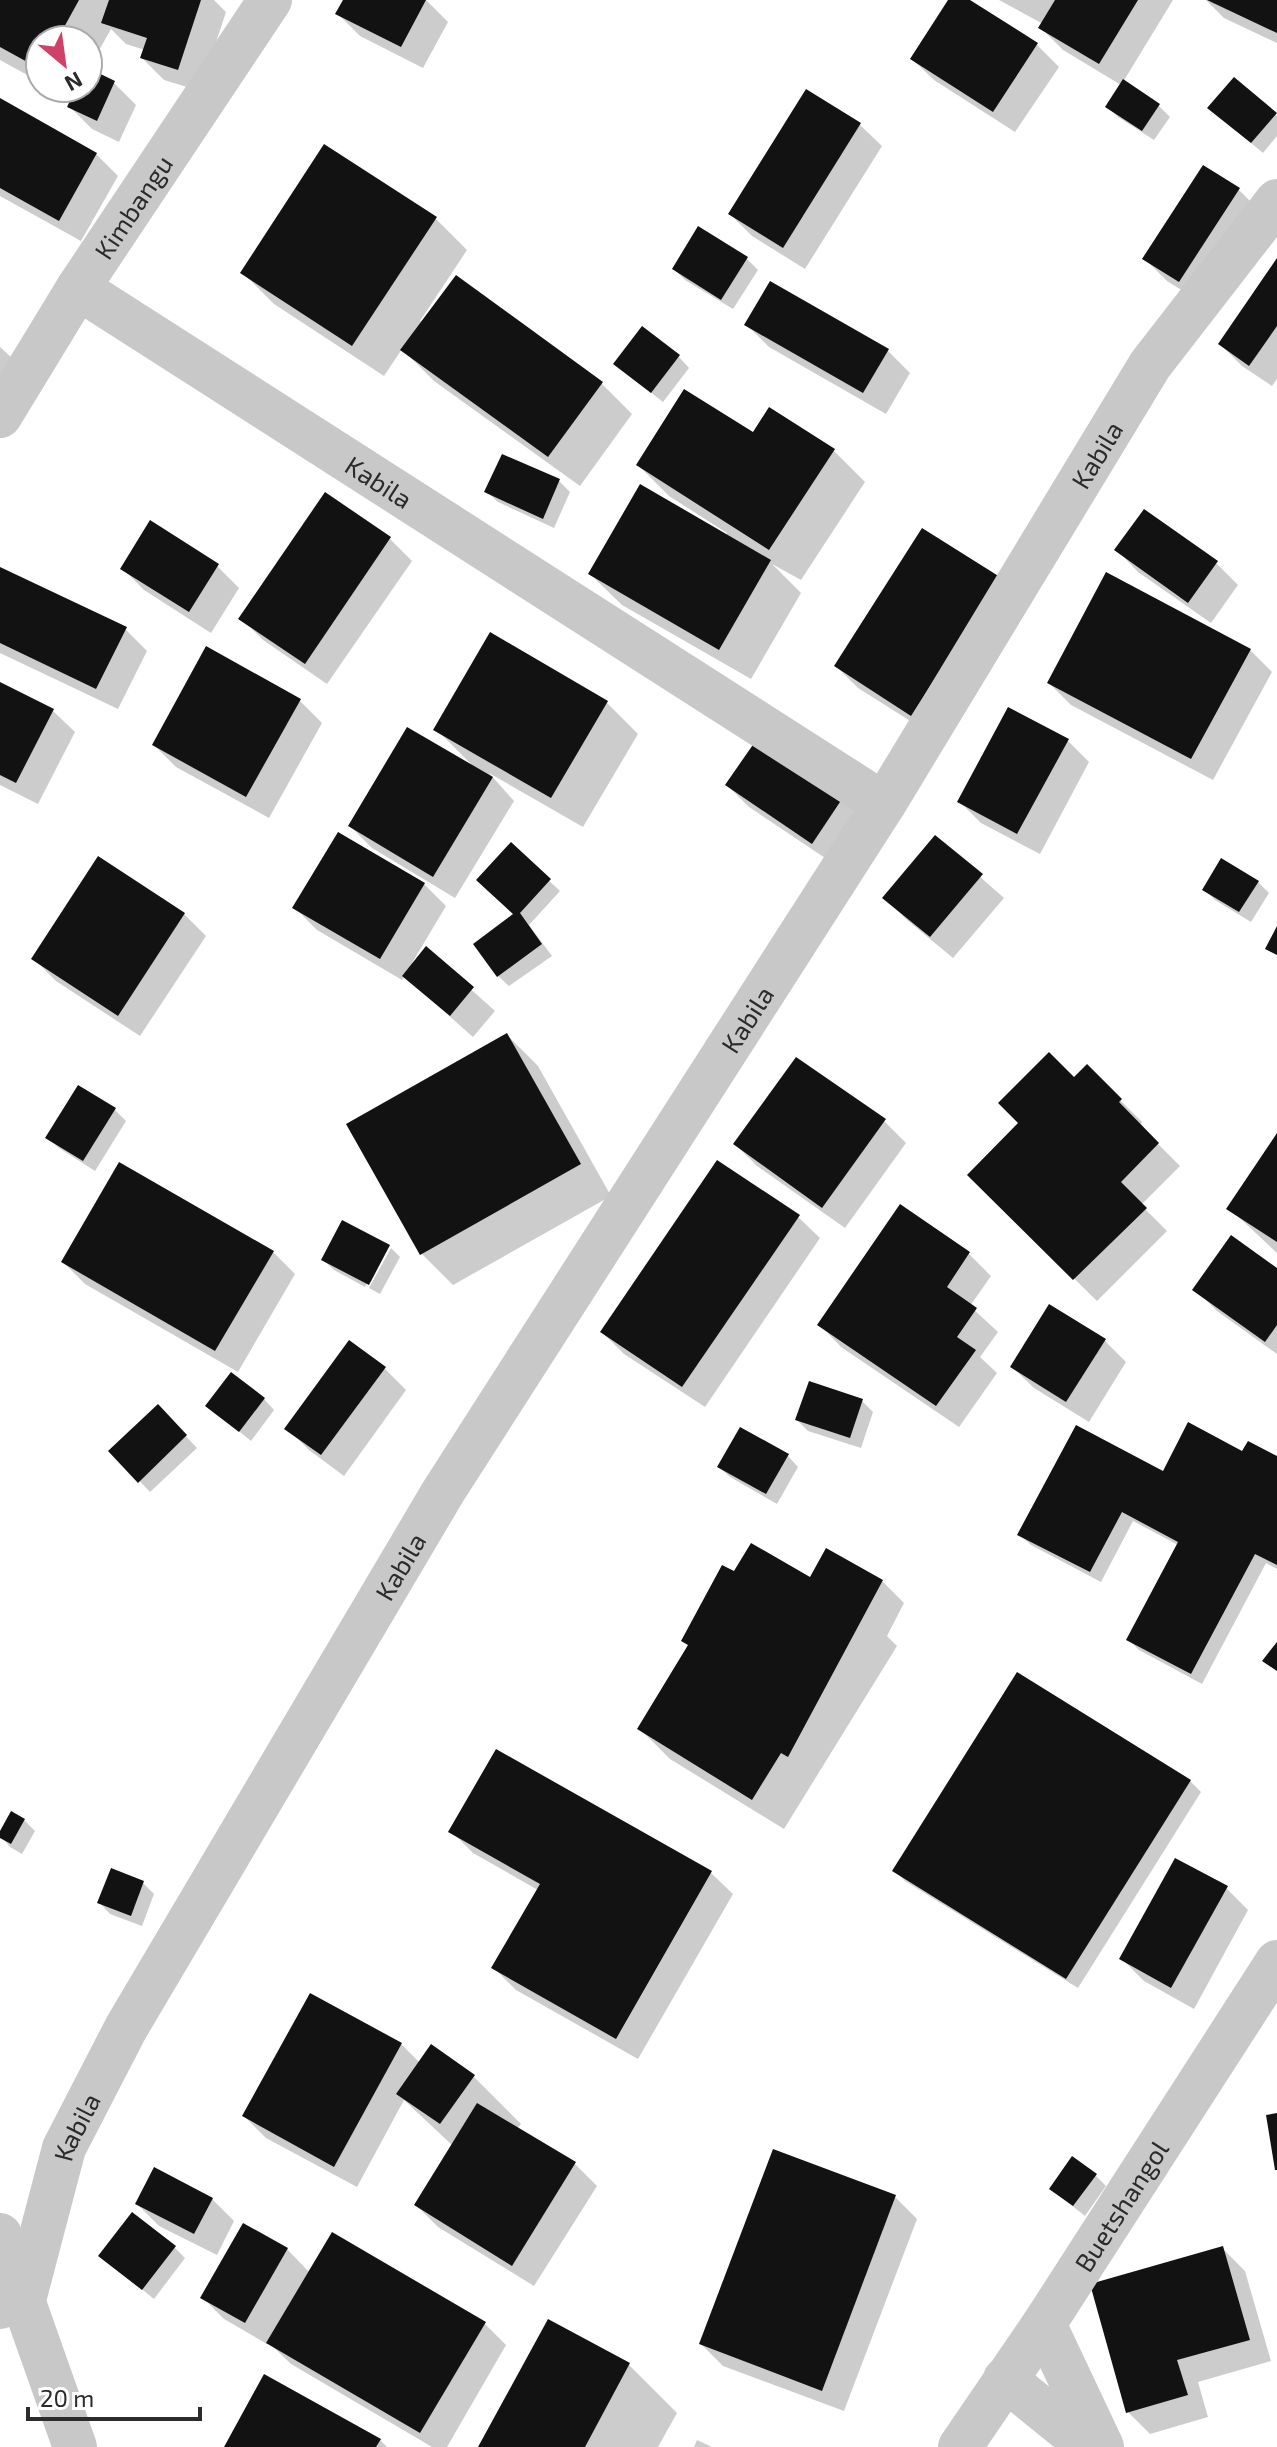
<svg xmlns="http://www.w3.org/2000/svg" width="1277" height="2447" font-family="'Exo 2',sans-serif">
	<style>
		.shadow { fill: #0003 }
		.building { fill: #121212 }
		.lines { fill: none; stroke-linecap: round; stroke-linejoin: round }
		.street { stroke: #c8c8c8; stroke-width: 44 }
		.labels { text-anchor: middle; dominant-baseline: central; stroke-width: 8; stroke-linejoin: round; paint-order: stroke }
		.street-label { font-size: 26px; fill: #2b2b2b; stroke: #fff }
	</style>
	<rect width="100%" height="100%" fill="#fff"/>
	<!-- shadow -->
	<g class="shadow">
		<path d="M0 0H214L226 12 200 91 164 80 142 58 145 50 126 44 111 29 88 70 114 83 136 105 119 142 92 129 70 107 73 99 52 88H88V40H40V82L0 60Z"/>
		<path d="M345 0H426L448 22 423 68 360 36 338 14Z"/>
		<path d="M951 0H967L1037 45 1059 67 1015 132 934 80 912 59Z"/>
		<path d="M999 0H1173L1123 82 1159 106 1170 117 1154 140 1118 117 1107 106 1121 85 1063 50 1041 28 1043 24Z"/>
		<path d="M1206 0H1277V43L1224 18Z"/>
		<path d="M1234 79 1277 116V136L1263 153 1221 118Z"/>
		<path d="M0 101 96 154 118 176 81 241 0 196Z"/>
		<path d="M860 125 882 146 805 269 752 236 730 214Z"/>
		<path d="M1238 189 1260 211 1202 303 1167 281 1145 259Z"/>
		<path d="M436 219 467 250 420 321 601 383 632 414 580 486 434 381 402 349 384 376 274 304 243 273Z"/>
		<path d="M699 229 747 259 758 270 733 309 685 280 674 269Z"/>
		<path d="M1277 262V379L1272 386 1242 366 1220 344Z"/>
		<path d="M771 284 888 351 910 373 886 414 769 347 747 325Z"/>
		<path d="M0 347 27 372 0 414Z"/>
		<path d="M679 357 689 368 663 402 627 374Z"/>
		<path d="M754 435 834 451 865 482 801 580 772 564 801 593 751 679 622 605 590 574 725 536 727 533 669 496 638 465Z"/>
		<path d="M503 457 559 481 570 492 554 528 498 502 487 492Z"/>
		<path d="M923 530 934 736 858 688 836 666Z"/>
		<path d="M390 539 412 561 327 684 263 640 241 618Z"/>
		<path d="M1117 550 1216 563 1238 585 1211 623 1138 572Z"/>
		<path d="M217 566 239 588 211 633 144 590 122 568Z"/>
		<path d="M0 569 125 629 147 651 118 709 0 653Z"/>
		<path d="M207 649 300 701 322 723 269 818 176 767 154 745Z"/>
		<path d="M1250 650 1272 672 1213 780 1071 705 1049 683Z"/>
		<path d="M0 684 53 711 75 732 38 804 0 785Z"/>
		<path d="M606 702 638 734 583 827 489 773 514 801 455 898 372 848 350 826 471 764 436 729Z"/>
		<path d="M760 738 867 817 834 864 749 807 727 785Z"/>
		<path d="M1067 740 1089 762 1040 854 981 823 959 801Z"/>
		<path d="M935 837 1004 898 953 958 907 920 885 898Z"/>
		<path d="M511 845 560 891 529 925 552 956 509 986 498 976 516 915Z"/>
		<path d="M99 859 184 914 206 936 140 1036 56 981 34 959Z"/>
		<path d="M1258 882 1269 893 1251 922 1215 900 1204 889Z"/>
		<path d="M424 884 446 906 412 963 414 965 426 949 495 1011 473 1037 404 976 402 980 317 930 295 908Z"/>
		<path d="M507 1035 538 1066 611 1196 453 1285 422 1254Z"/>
		<path d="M1087 1067 1142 1122 1140 1126 1180 1166 1141 1205 1167 1231 1097 1301 969 1175Z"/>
		<path d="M79 1087 115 1110 126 1121 95 1171 59 1148 48 1138Z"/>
		<path d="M884 1121 906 1143 845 1228 757 1166 735 1144Z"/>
		<path d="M1277 1136V1253L1229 1208Z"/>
		<path d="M900 1207 969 1254 991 1276 970 1306 998 1332 980 1357 997 1373 959 1427 841 1347 820 1325Z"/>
		<path d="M798 1217 820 1238 705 1407 624 1354 602 1332Z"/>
		<path d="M343 1222 390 1247H386L365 1287 334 1270 323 1260Z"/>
		<path d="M391 1248 400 1257 380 1294 369 1288Z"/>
		<path d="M273 1252 295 1274 238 1372 85 1284 63 1262Z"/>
		<path d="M1277 1271V1354L1217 1311 1195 1289Z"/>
		<path d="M1104 1340 1126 1362 1089 1422 1034 1388 1012 1367Z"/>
		<path d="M384 1368 406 1390 344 1476 309 1450 287 1428Z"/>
		<path d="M264 1399 274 1410 251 1441 208 1406Z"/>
		<path d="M862 1401 873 1412 861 1448 808 1431 797 1420Z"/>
		<path d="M158 1407 197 1448 150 1492 111 1451Z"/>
		<path d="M1243 1453 1277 1459V1569L1266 1563 1202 1684 1139 1650 1128 1639 1178 1545 1133 1521 1101 1582 1031 1545 1020 1535 1163 1474Z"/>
		<path d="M788 1456 798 1467 777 1504 730 1477 719 1467Z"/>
		<path d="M735 1573 810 1581H882L904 1603 887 1636 897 1646 784 1829 670 1759 639 1728 690 1647 683 1640Z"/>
		<path d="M1017 1674 1190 1781 1201 1792 1078 1988 905 1881 894 1870Z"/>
		<path d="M24 1820 35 1831 22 1854 10 1847 0 1835Z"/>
		<path d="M451 1831 711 1873 733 1894 638 2059 516 1990 494 1968 538 1890 473 1853Z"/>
		<path d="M143 1883 154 1894 142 1926 110 1914 100 1903Z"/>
		<path d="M1226 1888 1248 1910 1194 2009 1144 1981 1122 1959Z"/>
		<path d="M401 2044 420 2063 473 2076 521 2124 517 2129 575 2164 597 2186 534 2286 438 2227 416 2205 453 2146 404 2100 357 2187 266 2138 244 2116Z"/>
		<path d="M774 2152 895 2197 917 2219 844 2411 723 2366 701 2344Z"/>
		<path d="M1095 2175 1106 2186 1085 2216 1051 2189Z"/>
		<path d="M212 2199 234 2221 217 2255 159 2226 137 2204Z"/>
		<path d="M174 2247 185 2258 154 2299 101 2256Z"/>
		<path d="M287 2249 310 2273 484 2323 506 2345 447 2447H432L291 2364 268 2342 267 2344 224 2319 202 2297Z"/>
		<path d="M1223 2249 1245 2271 1271 2361 1198 2382 1208 2417 1150 2434 1128 2412Z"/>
		<path d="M548 2322 629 2365 677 2413 658 2447H480Z"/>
		<path d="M380 2440 387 2447H227Z"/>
		<path d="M697 2440 712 2447H694Z"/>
	</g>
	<!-- building -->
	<g class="building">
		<path d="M0 0H79L57 40H40V69L0 47Z"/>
		<path d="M109 0H201L178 70 140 58 147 38 101 23Z"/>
		<path d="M343 0H426L401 47 335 14Z"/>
		<path d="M948 0H970L1038 43 993 112 910 59Z"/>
		<path d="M1055 0H1138L1099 64 1038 28Z"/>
		<path d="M1207 0H1277V33Z"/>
		<path d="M88 68 115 81 97 121 67 107 76 88H88Z"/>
		<path d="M1234 77 1277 113 1251 143 1207 108Z"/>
		<path d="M1123 79 1160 104 1142 131 1105 107Z"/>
		<path d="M806 89 861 123 783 248 728 214Z"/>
		<path d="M0 98 97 153 59 221 0 188Z"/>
		<path d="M324 144 437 217 352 346 240 273Z"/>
		<path d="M1203 165 1240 188 1179 282 1142 259Z"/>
		<path d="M698 226 748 257 721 300 672 269Z"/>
		<path d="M1277 258V326L1249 366 1218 344Z"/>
		<path d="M456 275 603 382 548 457 400 350Z"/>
		<path d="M770 281 889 349 863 393 744 325Z"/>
		<path d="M642 326 680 355 651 393 613 364Z"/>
		<path d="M684 389 753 432 769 407 835 449 769 550 636 465Z"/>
		<path d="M502 454 560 479 543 519 484 492Z"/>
		<path d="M640 484 771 560 719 650 588 574Z"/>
		<path d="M325 492 391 537 305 664 238 619Z"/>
		<path d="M1144 509 1218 561 1188 603 1114 550Z"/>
		<path d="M150 520 219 564 189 612 120 569Z"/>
		<path d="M922 528 1000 577 911 716 834 666Z"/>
		<path d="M0 567 127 627 96 689 0 643Z"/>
		<path d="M1106 572 1251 649 1191 759 1047 683Z"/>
		<path d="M490 632 608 701 551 798 433 730Z"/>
		<path d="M206 646 301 699 246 797 152 745Z"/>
		<path d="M0 682 54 709 16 783 0 775Z"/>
		<path d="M1008 707 1069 739 1017 834 957 802Z"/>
		<path d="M407 727 493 777 433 877 348 826Z"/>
		<path d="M759 736 846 793 812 844 725 785Z"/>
		<path d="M338 832 425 883 380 959 292 908Z"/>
		<path d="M935 835 983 874 930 937 882 898Z"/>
		<path d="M511 842 551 879 520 913 542 944 497 977 473 944 513 914 476 880Z"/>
		<path d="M98 856 185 913 118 1016 31 959Z"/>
		<path d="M1221 858 1259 881 1239 912 1202 890Z"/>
		<path d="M1277 926V955L1265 949Z"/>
		<path d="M426 946 474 987 450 1016 402 976Z"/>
		<path d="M507 1033 581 1164 420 1255 346 1124Z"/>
		<path d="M1049 1052 1074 1077 1087 1064 1122 1099 1119 1102 1159 1143 1121 1182 1147 1208 1073 1280 967 1175 1018 1123 998 1103Z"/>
		<path d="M796 1057 886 1119 822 1208 733 1144Z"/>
		<path d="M78 1085 116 1108 83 1161 45 1138Z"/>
		<path d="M1277 1133V1242L1226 1209Z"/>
		<path d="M717 1160 800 1215 682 1387 600 1332Z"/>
		<path d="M119 1162 274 1251 215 1351 61 1262Z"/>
		<path d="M900 1204 970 1252 947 1287 977 1308 957 1337 976 1350 936 1406 817 1325Z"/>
		<path d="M342 1220 390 1245 369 1285 321 1260Z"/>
		<path d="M1231 1235 1277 1268V1325L1265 1342 1192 1290Z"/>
		<path d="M1049 1304 1106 1339 1066 1402 1010 1367Z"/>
		<path d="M349 1340 386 1367 321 1455 284 1429Z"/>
		<path d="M231 1372 265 1398 239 1432 205 1406Z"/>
		<path d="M809 1381 863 1399 850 1438 795 1420Z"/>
		<path d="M158 1404 187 1435 138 1483 108 1451Z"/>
		<path d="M1188 1422 1242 1451 1248 1441 1277 1456V1565L1255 1554 1191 1674 1126 1640 1178 1542 1122 1512 1090 1572 1017 1535 1076 1425 1163 1471Z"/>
		<path d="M740 1427 789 1454 766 1494 717 1467Z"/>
		<path d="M751 1543 810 1577 826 1548 883 1580 788 1757 781 1753 752 1800 637 1729 688 1645 681 1641 722 1565 734 1571Z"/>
		<path d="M1277 1642V1671L1262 1661Z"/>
		<path d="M1017 1672 1191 1780 1066 1979 892 1871Z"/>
		<path d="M496 1749 712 1871 616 2039 491 1968 540 1884 448 1832Z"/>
		<path d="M11 1811 25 1819 11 1844 0 1838V1831Z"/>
		<path d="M1175 1858 1228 1886 1171 1988 1119 1959Z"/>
		<path d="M111 1868 144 1881 131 1916 97 1903Z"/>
		<path d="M310 1993 402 2043 334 2167 242 2116Z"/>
		<path d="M431 2044 475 2075 440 2124 396 2094Z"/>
		<path d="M477 2103 576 2162 512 2266 414 2205Z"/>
		<path d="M1277 2113V2170H1275L1266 2115Z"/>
		<path d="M773 2149 896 2195 822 2391 699 2344Z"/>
		<path d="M1072 2156 1097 2174 1073 2206 1049 2189Z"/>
		<path d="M154 2167 213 2198 194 2234 135 2204Z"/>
		<path d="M132 2212 176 2246 142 2290 98 2256Z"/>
		<path d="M243 2223 288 2248 245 2323 200 2298Z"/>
		<path d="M332 2232 486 2322 420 2433 266 2343Z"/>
		<path d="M1223 2246 1250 2340 1177 2360 1188 2395 1126 2413 1090 2284Z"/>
		<path d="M548 2319 630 2363 585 2447H478Z"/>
		<path d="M264 2374 381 2439 376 2447H224Z"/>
	</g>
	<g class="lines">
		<!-- street -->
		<g class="street">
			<path id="s1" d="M78 288 884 804"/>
			<path id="s2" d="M0 416 78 288 270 0"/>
			<path d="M0 2235 75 2447"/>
			<path id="s3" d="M0 2307 24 2300 64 2148 126 2028 443 1492 884 804 1150 365 1277 201"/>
			<path d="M1044 2324 1102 2447"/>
			<path d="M1005 2379 1089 2447"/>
			<path id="s4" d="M960 2447 1044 2324 1277 1962"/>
		</g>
	</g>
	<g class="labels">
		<!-- street labels -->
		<g class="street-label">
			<text stroke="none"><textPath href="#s2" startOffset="248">Kimbangu</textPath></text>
			<text stroke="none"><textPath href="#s3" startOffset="2166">Kabila</textPath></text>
			<text stroke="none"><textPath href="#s1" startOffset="358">Kabila</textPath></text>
			<text stroke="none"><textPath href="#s3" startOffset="1502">Kabila</textPath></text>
			<text stroke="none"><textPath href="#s3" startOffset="854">Kabila</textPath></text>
			<text stroke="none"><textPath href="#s3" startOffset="206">Kabila</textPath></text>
			<text stroke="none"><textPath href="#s4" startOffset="290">Buetshangol</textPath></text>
		</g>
	</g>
	<!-- north arrow -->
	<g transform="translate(64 64) rotate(151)"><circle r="38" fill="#ffffff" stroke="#aaaaaa" stroke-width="2"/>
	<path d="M0-6L14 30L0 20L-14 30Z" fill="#cf4167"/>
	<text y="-12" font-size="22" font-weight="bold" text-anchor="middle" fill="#2b2b2b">N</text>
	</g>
	<!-- scale -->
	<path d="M28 2407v12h172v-12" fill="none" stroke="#2b2b2b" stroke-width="4"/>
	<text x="40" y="2407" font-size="24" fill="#2b2b2b" stroke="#ffffff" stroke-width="6" paint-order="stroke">20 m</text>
</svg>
